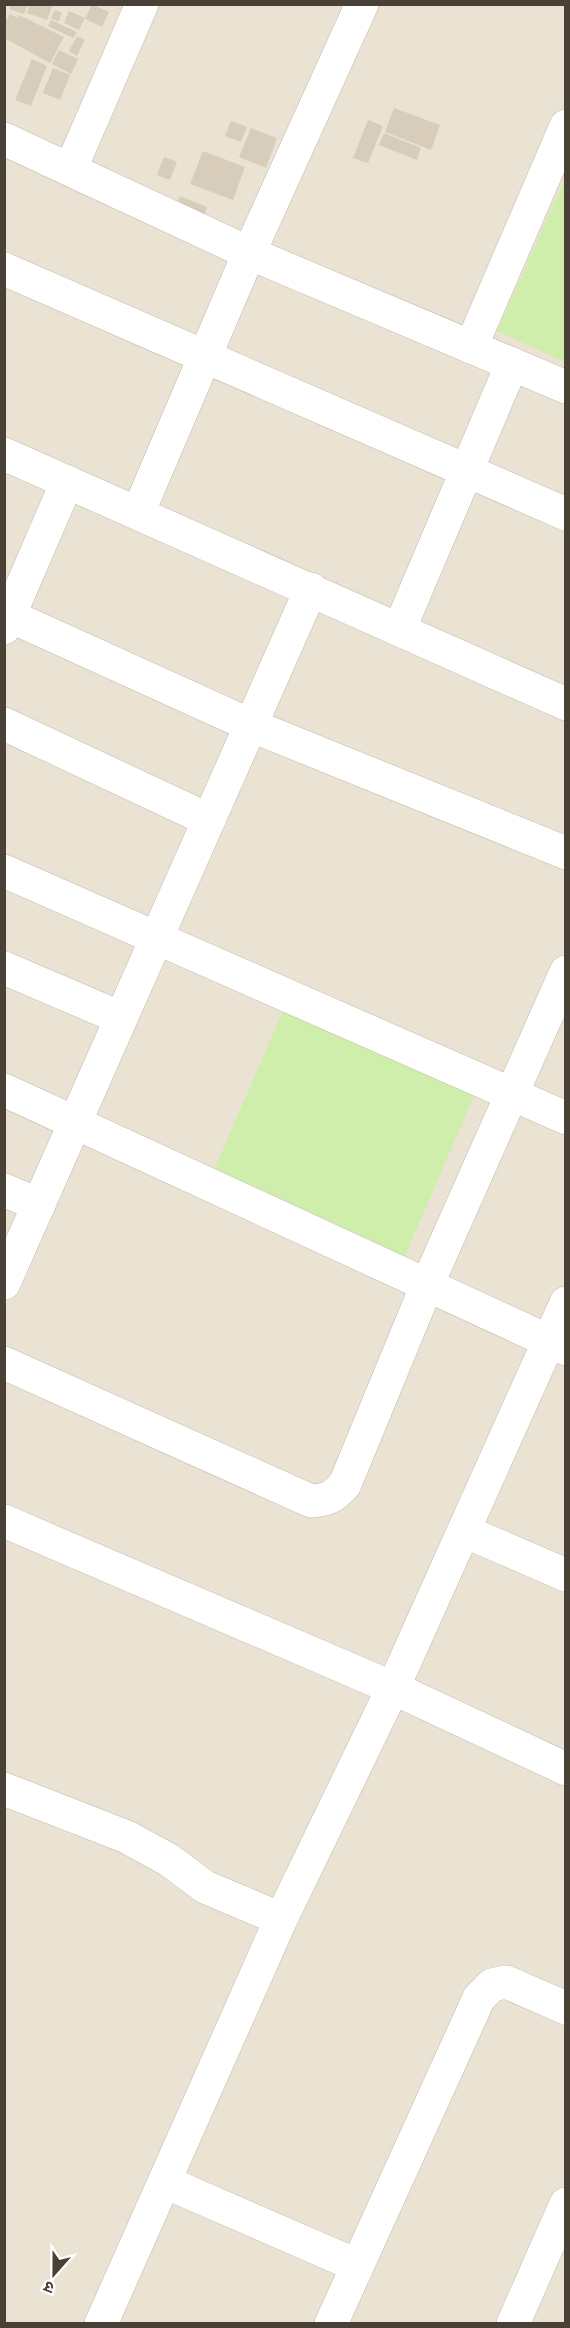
<svg xmlns="http://www.w3.org/2000/svg" width="570" height="2328" font-family="Figtree,'Noto Sans Devanagari',sans-serif">
	<style>
		.residential { fill: #eae3d4 }
		.green { fill: #cfeeab }
		.building { fill: #d8cdbb }
		.lines { fill: none; stroke-linecap: round; stroke-linejoin: round }
		.minor-casing { stroke: #c2b9a8; stroke-width: 34 }
		.minor { stroke: #fff; stroke-width: 33 }
	</style>
	<rect width="100%" height="100%" fill="#f5f1e7"/>
	<!-- residential -->
	<rect class="residential" x="5" y="5" width="560" height="2318"/>
	<!-- green -->
	<g class="green">
		<path d="M565 179 566 362H565L497 331Z"/>
		<path d="M292 990 484 1073 395 1279 203 1195Z"/>
	</g>
	<!-- building -->
	<g class="building">
		<path d="M11 4H28L24 14 9 9Z"/>
		<path d="M30 4H53L47 20 27 13Z"/>
		<path d="M92 4 109 12 102 27 85 19Z"/>
		<path d="M55 10 62 13 58 22 51 18Z"/>
		<path d="M69 11 85 18 79 30 64 23Z"/>
		<path d="M10 14 18 18 19 15 64 37 50 63 4 38V24Z"/>
		<path d="M51 20 77 32 73 38 48 26Z"/>
		<path d="M77 36 85 40 77 56 69 51Z"/>
		<path d="M59 50 78 59 71 74 52 64Z"/>
		<path d="M32 59 47 66 31 106 15 100Z"/>
		<path d="M53 68 70 75 60 100 43 93Z"/>
		<path d="M394 108 440 125 431 150 385 132Z"/>
		<path d="M368 120 383 126 368 163 353 158Z"/>
		<path d="M231 121 247 127 241 142 225 136Z"/>
		<path d="M251 128 277 138 266 168 239 157Z"/>
		<path d="M384 133 421 148 417 160 379 145Z"/>
		<path d="M203 151 245 167 233 200 190 184Z"/>
		<path d="M164 157 177 162 170 180 157 175Z"/>
		<path d="M180 196 207 207 204 217 176 206Z"/>
	</g>
	<g class="lines">
		<defs>
			<g id="minor">
				<path d="M4 139 249 253 566 387"/>
				<path d="M71 168 142 4"/>
				<path d="M4 269 566 514"/>
				<path d="M471 347 566 126"/>
				<path d="M4 454 566 704"/>
				<path d="M138 513 249 253 362 4"/>
				<path d="M10 616 250 725 566 853"/>
				<path d="M4 628 67 482"/>
				<path d="M399 630 512 364"/>
				<path d="M4 724 209 820"/>
				<path d="M4 871 566 1118"/>
				<path d="M4 968 121 1018"/>
				<path d="M4 1090 566 1349"/>
				<path d="M4 1190 39 1205"/>
				<path d="M4 1283 311 589"/>
				<path d="M4 1363 311 1501C327 1500 334 1497 345 1484L427 1285 566 972"/>
				<path d="M4 1521 393 1688 566 1769"/>
				<path d="M464 1531 566 1575"/>
				<path d="M4 1789 127 1837 169 1860 205 1887 281 1919"/>
				<path d="M165 2182 356 2265"/>
				<path d="M101 2324 281 1919 393 1688 566 1303"/>
				<path d="M331 2324 479 1998 492 1985 506 1982 566 2008"/>
				<path d="M513 2324 566 2204"/>
			</g>
		</defs>
		<!-- minor casing -->
		<use href="#minor" class="minor-casing"/>
		<!-- minor -->
		<use href="#minor" class="minor"/>
	</g>
	<!-- border -->
	<rect width="570" height="2328" fill="none" stroke="#494135" stroke-width="12"/>
	<!-- north arrow -->
	<g transform="translate(54 2274) rotate(201)" stroke="#ffffff" stroke-width="4.5" paint-order="stroke">
	<path d="M0-4.5L10 22L0 15L-10 22Z" fill="#494135"/>
	<text y="-9" font-size="16" font-weight="bold" text-anchor="middle" fill="#494135">उ</text>
	</g>
</svg>
